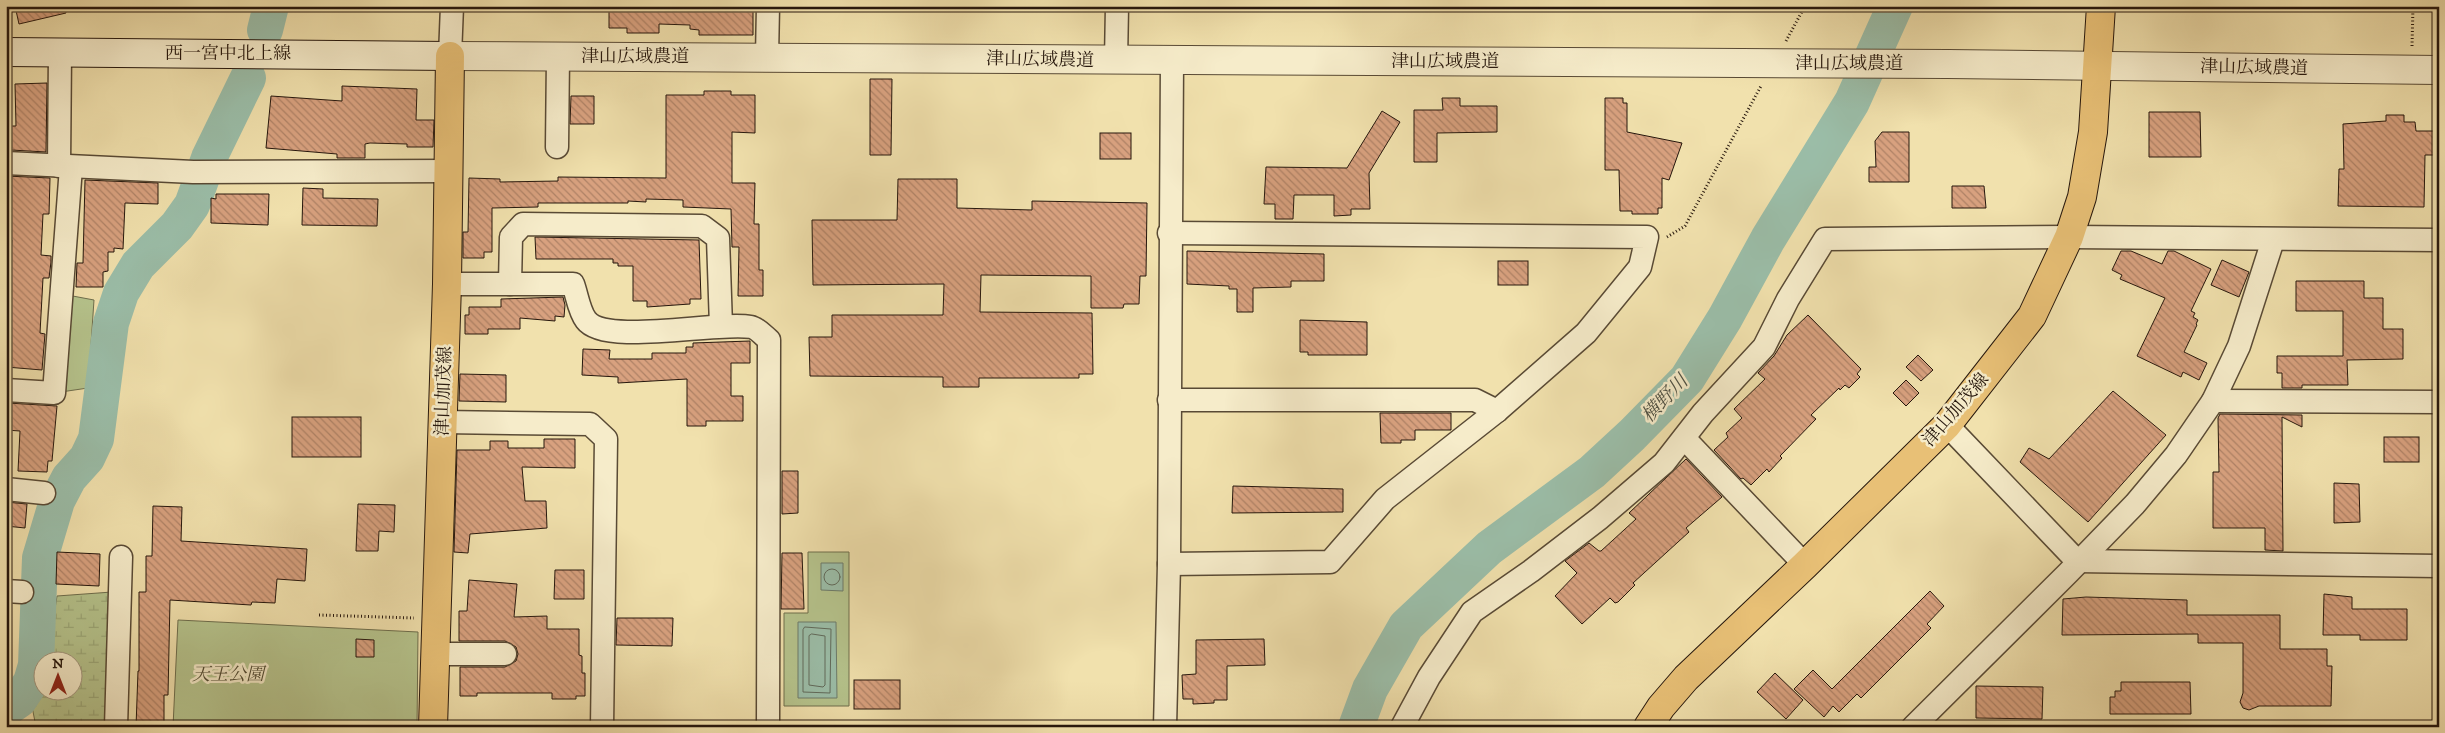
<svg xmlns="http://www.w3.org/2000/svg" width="2445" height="733" font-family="'IM FELL DW Pica','Noto Serif JP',serif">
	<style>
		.green { fill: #b6c48d; stroke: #6e6e4d }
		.wetland { fill: url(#wetland-marsh); stroke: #6e6e4d }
		.water { fill: #9bbea9; stroke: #6c7b6b }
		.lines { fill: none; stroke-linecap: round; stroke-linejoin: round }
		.shore { stroke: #606a5b; stroke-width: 1 }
		.river { stroke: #9bbea9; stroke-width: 36 }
		.building { fill: url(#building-back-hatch); stroke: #26170d }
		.minor-casing { stroke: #594a35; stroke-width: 25 }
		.tertiary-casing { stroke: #594a35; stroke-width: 30 }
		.secondary-casing { stroke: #26170d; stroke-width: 30 }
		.primary-casing { stroke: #26170d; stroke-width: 30 }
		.path { stroke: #26170d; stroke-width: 3; stroke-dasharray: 1 2.5; stroke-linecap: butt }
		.minor { stroke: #f6ecca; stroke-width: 22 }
		.tertiary { stroke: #f6ecca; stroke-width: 28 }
		.secondary { stroke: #f6ecca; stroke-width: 28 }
		.primary { stroke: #e8c076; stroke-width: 28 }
		.tertiary-bridge-casing { stroke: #594a35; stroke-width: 30; stroke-linecap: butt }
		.tertiary-bridge { stroke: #f6ecca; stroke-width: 28 }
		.labels { text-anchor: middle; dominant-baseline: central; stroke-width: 5; stroke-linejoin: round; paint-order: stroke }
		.street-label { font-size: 18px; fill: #26170d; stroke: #f6ecca }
		.park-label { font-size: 18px; font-style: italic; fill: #514b33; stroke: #f6ecca }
		.water-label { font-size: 19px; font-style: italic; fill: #4f5144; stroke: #f6ecca }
	</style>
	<defs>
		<pattern id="wetland-marsh" width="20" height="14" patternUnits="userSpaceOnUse" patternTransform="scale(1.25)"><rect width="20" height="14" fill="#b6c48d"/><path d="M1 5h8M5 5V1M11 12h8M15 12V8" fill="none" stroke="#9ca878"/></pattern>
		<pattern id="building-back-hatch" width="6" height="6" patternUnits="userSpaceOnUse" patternTransform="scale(1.25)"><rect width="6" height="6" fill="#d8a17f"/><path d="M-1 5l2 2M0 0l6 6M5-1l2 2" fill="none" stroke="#af8266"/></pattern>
	</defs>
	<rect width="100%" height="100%" fill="#f1e1ad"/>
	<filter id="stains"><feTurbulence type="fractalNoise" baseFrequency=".004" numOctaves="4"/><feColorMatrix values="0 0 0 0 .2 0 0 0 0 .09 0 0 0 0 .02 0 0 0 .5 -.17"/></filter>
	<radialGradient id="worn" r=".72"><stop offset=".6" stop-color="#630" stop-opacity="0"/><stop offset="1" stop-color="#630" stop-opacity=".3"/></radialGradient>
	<!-- green -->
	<g class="green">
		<path d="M62 294 94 300 88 388 54 393Z"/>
		<path d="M808 552H849V706H784V613H808Z"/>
		<path d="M178 620 418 632 417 727H173Z"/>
	</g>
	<!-- wetland -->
	<path class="wetland" d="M112 592 109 727H36L30 696 42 674V690H72V660H47L57 596Z"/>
	<!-- water -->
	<g class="water">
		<path d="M821 563H843V591L821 590Z"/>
		<path d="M798 622H836L837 698H798Z"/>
	</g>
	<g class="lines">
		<!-- shore -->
		<g class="shore">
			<circle cx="832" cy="577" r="8"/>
			<path d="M805 627 831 629 830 693 803 692V630Z"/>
			<path d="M812 634 825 636V685L823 687 809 685V636Z"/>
		</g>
		<!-- river -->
		<g class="river">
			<path d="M265 30 271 6"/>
			<path d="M6 709 19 700 31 682 36 665 40 558 57 501 69 478 87 458 96 439 111 323 121 293 138 265 177 226 192 205 209 158 248 78"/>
			<path d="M1356 727 1370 689 1406 626 1489 548 1592 472 1632 435 1687 379 1725 318 1768 239 1852 102 1895 6"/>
		</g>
	</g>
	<!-- building -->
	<g class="building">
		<path d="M15 6H65L66 13 19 24Z"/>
		<path d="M609 6H753V35H699V30L690 29V25L659 24V33H627V28H609Z"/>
		<path d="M870 79H892L891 155H870Z"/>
		<path d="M47 83 46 152 11 150V126H16L15 84Z"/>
		<path d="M342 86 417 89 416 120H434L433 147H407V144L370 143 365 144V158H337V154L266 148 271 96 342 101Z"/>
		<path d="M704 91H731V95H755V133L732 132V183H755L754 224H759V270H763V296H738L739 247H732L731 209 683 207V200L646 199V202L628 201V203H538V207L492 208V252H484V258H463V232H468L469 178 500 179V182L558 181V177L666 178V95H704Z"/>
		<path d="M571 96H594V124H570Z"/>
		<path d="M1442 98H1460V106H1497V132L1437 133V162H1414V110H1443Z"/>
		<path d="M1605 98H1623V103H1627V132L1682 143 1669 180 1662 178V208H1658V214H1632V211H1620L1619 170H1605Z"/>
		<path d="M1382 111 1400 122 1369 173 1370 209H1351V215L1334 216V195H1294L1293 219H1275V204H1264L1266 167 1347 168Z"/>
		<path d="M2149 112H2200L2201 157H2149Z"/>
		<path d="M2386 115H2404V122H2415L2416 131H2439V155H2425L2424 207 2338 206 2339 169H2344L2343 124 2386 121Z"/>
		<path d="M1882 132H1909V182H1869V167H1876L1875 141Z"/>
		<rect x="1100" y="133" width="31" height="26"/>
		<path d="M6 176 50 178 49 214H43L41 255 51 256V262L49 278H43L40 333 45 334 42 370 6 367V296H8L12 240 6 239Z"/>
		<path d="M898 179H957V208L1032 210V201L1147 203 1146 276H1140L1139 304H1124L1123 308H1091V276L981 275 980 312 1092 313 1093 374H1079V378H979V387H943V377L810 376 809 337H832V315H943L944 284 813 285 812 220H897Z"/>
		<path d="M85 180 158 183V204L125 203 123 249 114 248V252H108V271L103 272V287H76L77 263H83Z"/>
		<path d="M1952 186H1984L1986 208H1952Z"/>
		<path d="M303 188 323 189V198L378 199 377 226 302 225Z"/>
		<path d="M216 194H269L268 225 211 223V198L216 199Z"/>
		<path d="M535 237 699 240 701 299H690V304L647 307V301H633V266H618V263H613V259H536Z"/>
		<path d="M1187 251 1324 254V281H1291V287L1253 288V312H1237V289H1229V286L1187 284Z"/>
		<path d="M2121 251H2131L2162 264 2168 251H2174L2211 269 2191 311 2195 313 2193 317 2198 320 2196 324 2197 325 2184 352 2207 363 2199 380 2183 372 2181 377 2137 356 2165 298 2120 279 2122 275 2112 270Z"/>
		<path d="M2222 260 2249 272 2239 297 2211 285Z"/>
		<rect x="1498" y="261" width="30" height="24"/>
		<path d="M2296 281H2364V298H2383V329H2403V359L2347 360 2348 385H2302V388H2282V373H2277V356H2343V311H2296Z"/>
		<path d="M563 297 565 305 564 317 555 316V321L520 318V329H488V334H465V315H469V307H501V299Z"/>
		<path d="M1808 315 1861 369 1857 374 1860 377 1849 388 1845 385 1840 390 1839 388 1811 415 1816 419 1780 456 1782 458 1769 472 1767 469 1751 485 1743 478 1741 479 1714 450 1728 437 1726 433 1742 418 1734 409 1765 379 1758 373 1774 356 1787 335Z"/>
		<path d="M1300 320 1367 322V355H1308V352H1300Z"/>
		<path d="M750 341V363H731V396H743V421H706V426H687V379L618 383V377L582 375 583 349 610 350 609 359H652V353H686V347H693V343Z"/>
		<path d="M1918 355 1933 370 1921 381 1906 367Z"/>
		<path d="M460 374 506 375V402L459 401Z"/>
		<path d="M1906 380 1919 393 1906 406 1893 393Z"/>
		<path d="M2113 391 2166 435 2088 522 2020 462 2029 448 2049 459Z"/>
		<path d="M8 403 57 406 52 461H48L47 472 18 471 20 431 6 430Z"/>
		<path d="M1380 413H1451V430H1415V440H1401V443H1381Z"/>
		<path d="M2220 414 2302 415V427L2282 417 2283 551 2265 550V528H2213V472H2219L2218 418Z"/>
		<rect x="292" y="417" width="69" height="40"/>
		<rect x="2384" y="437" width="35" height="25"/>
		<path d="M544 439H575V468L522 467 525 501H546L547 528 470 534 468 553 454 552 457 450H490V441H508V448H544Z"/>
		<path d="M1686 459 1722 497 1686 528 1689 532 1633 583 1635 585 1618 602 1615 603 1610 598 1582 624 1555 596 1577 573 1565 561 1589 543 1599 551H1601L1636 519 1629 513Z"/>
		<path d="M782 471H798V513L782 514Z"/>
		<path d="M2334 483 2359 484 2360 522 2334 523Z"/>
		<path d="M1233 486 1343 489V512L1232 513Z"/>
		<path d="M6 502 27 504 25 528 6 526Z"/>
		<path d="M358 504 395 505 394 532 379 531 378 551H356Z"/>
		<path d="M153 506 182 507 181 541 307 549 305 581 277 579 275 603 252 602 251 605 170 600 168 695H164V727H136L138 671H139V592H146V556H152Z"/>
		<path d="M57 552 100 554 99 586 56 584Z"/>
		<path d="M782 553H802L804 609H781Z"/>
		<path d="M555 570H584V599H554Z"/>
		<path d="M469 580 517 584 514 617 547 616V629H579V655L582 656V673H585V696H576V699H552V693H477V696H460V667H505L516 661 518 654 516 647 505 641H459V611H467Z"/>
		<path d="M1930 591 1944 606 1927 624 1931 628 1861 698 1857 694 1839 712 1833 706 1824 717 1794 689 1813 670 1832 689Z"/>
		<path d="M2324 594 2352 597V609H2407V640H2360V635H2323Z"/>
		<path d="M2086 597 2187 600V615H2280V649H2327V666H2332L2331 706H2259L2249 710 2243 708 2240 702 2243 693V643H2198V634L2062 635 2063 599Z"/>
		<path d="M617 618H673L672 646 616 645Z"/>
		<path d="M356 639 374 640V657H356Z"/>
		<path d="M1264 639 1265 665 1227 666V700H1214V703L1193 704V699H1183L1182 675 1196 674V640Z"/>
		<path d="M1775 673 1803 700 1786 719 1757 692Z"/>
		<rect x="854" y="680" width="46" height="29"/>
		<path d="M2121 682H2190L2191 714H2110V697H2115V691H2121Z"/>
		<path d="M1976 686 2043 687 2042 719 1976 718Z"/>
	</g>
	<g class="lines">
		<defs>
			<g id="minor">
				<path d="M450 56 452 6"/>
				<path d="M767 57 768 6"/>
				<path d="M1116 61 1117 6"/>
				<path d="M557 147 558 56"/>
				<path d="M6 163 193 172 450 171"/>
				<path d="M59 166 60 52"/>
				<path d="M1169 233 1647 237 1640 267 1586 333 1497 411 1385 499 1330 562 1169 564"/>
				<path d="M447 284H573C577 295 579 311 586 320 605 346 717 321 751 327 757 328 764 336 769 340L768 727"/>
				<path d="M510 284 511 237 523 224 702 226 718 238 721 326"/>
				<path d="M6 390 54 393 71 167"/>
				<path d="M1169 400H1475L1497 411"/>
				<path d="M2213 401 2439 402"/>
				<path d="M443 422 590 424 606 439 602 727"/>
				<path d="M1947 425 2077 561 2439 566"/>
				<path d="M1684 438 1805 565"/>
				<path d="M6 489 44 493"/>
				<path d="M6 591 22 592"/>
				<path d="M436 654H505"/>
				<path d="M116 727 121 557"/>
				<path d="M1165 727 1169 564 1172 61"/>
				<path d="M1402 727 1429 677 1472 612 1531 571 1600 518 1664 463 1703 413 1764 347 1788 299 1825 239 2069 237 2439 240"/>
				<path d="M1913 727 2068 573 2135 504 2176 455 2213 401 2239 346 2273 240"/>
			</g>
			<g id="tertiary">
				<path d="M450 56 1741 63"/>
				<path d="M1948 64 2439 70"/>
			</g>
			<path id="secondary" d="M6 52 450 56"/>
			<g id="primary">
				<path d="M433 727 447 284 450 56"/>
				<path d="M1648 727 1661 707 1686 678 1805 565 1947 425 2032 316 2069 237 2082 197 2093 132 2101 6"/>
			</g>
		</defs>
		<!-- minor casing -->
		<use href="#minor" class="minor-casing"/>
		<!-- tertiary casing -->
		<use href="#tertiary" class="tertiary-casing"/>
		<!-- secondary casing -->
		<use href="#secondary" class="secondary-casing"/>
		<!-- primary casing -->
		<use href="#primary" class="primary-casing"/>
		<!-- path -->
		<g class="path">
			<path d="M1786 41 1805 6"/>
			<path d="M2412 46 2413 6"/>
			<path d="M1667 237 1685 226 1761 86"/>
			<path d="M319 615 414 618"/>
		</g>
		<!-- minor -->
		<use href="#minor" class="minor"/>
		<!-- tertiary -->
		<use href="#tertiary" class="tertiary"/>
		<!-- secondary -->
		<use href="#secondary" class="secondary"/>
		<!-- primary -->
		<use href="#primary" class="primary"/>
		<defs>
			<path id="tertiary-bridge" d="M1741 63 1948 64"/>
		</defs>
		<!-- tertiary-bridge casing -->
		<use href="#tertiary-bridge" class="tertiary-bridge-casing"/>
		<!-- tertiary-bridge -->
		<use href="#tertiary-bridge" class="tertiary-bridge"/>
	</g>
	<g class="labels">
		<!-- street labels -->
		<g class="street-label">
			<text x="228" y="54">西一宮中北上線</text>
			<text x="635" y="57">津山広域農道</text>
			<text transform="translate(1040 60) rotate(1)">津山広域農道</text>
			<text x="1445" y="62">津山広域農道</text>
			<text x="1849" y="64">津山広域農道</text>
			<text transform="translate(2254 68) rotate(1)">津山広域農道</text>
			<text transform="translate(444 391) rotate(-88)">津山加茂線</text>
			<text transform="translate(1956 410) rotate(-49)">津山加茂線</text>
		</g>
		<!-- park labels -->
		<g class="park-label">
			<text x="228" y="675">天王公園</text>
		</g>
		<!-- water labels -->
		<g class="water-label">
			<text transform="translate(1665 399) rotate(-46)">横野川</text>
		</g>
	</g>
	<!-- margin -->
	<rect width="2445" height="733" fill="none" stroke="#f1e1ad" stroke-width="25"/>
	<rect x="8" y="8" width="2430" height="718" fill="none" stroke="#26170d" stroke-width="2.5"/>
	<rect x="12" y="12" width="2420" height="708" fill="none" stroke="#26170d"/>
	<!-- north arrow -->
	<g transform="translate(58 676)"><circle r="24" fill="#f6ecca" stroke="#a3977e"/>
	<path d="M0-4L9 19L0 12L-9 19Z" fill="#8f2418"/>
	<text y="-8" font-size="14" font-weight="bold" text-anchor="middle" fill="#26170d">N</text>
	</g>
	<rect width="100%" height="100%" filter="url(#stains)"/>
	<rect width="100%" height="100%" fill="url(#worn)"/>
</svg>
